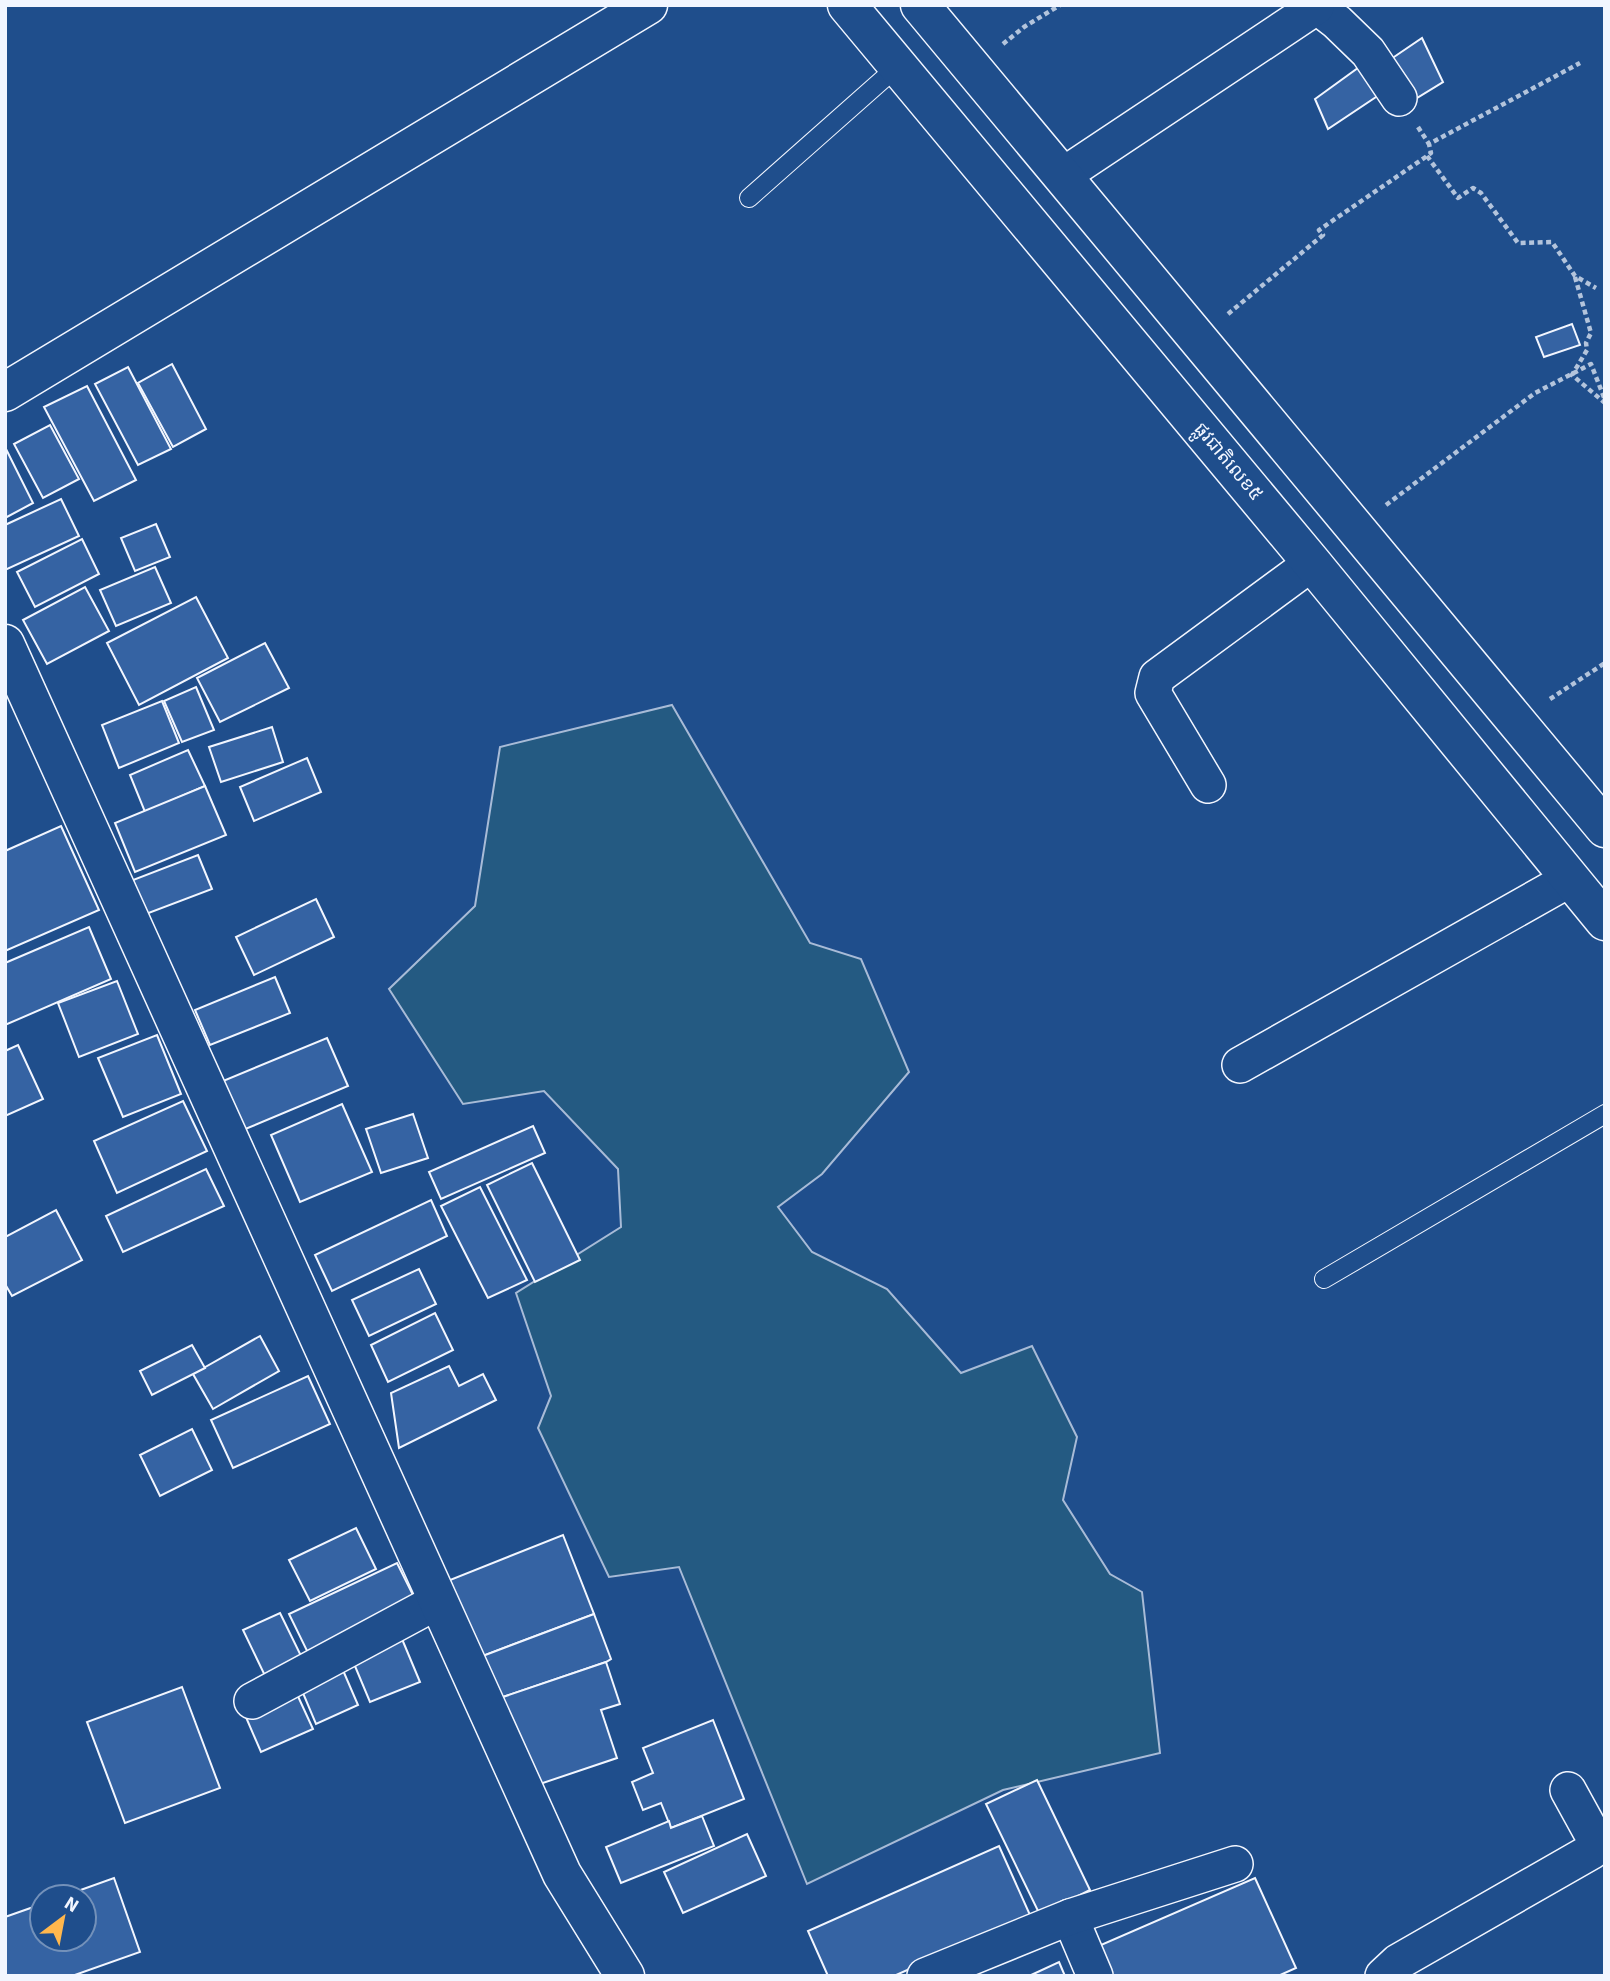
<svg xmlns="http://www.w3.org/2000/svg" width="1610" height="1981" font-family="'Source Sans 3','Noto Sans Khmer',sans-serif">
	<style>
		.green { fill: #245a82; stroke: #a8bbd7; stroke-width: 2 }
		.building { fill: #3563a3; stroke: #f2f6ff; stroke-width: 2 }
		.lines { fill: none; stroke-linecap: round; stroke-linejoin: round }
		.service-casing { stroke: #f2f6ff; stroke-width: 20 }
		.minor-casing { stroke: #f2f6ff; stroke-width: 38 }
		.tertiary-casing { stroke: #f2f6ff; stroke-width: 41 }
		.trunk-casing { stroke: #f2f6ff; stroke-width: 41 }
		.path { stroke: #b3c4dc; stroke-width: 4.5; stroke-dasharray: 5 3.5; stroke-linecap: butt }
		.service { stroke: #1f4e8c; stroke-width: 18 }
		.minor { stroke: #1f4e8c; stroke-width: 35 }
		.tertiary { stroke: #1f4e8c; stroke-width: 38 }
		.trunk { stroke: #1f4e8c; stroke-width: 38 }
		.labels { text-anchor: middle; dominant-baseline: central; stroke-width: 5; stroke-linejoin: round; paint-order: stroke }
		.street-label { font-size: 19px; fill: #f2f6ff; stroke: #1f4e8c }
	</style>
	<rect width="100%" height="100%" fill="#1f4e8c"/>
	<!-- green -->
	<path class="green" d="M672 705 810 943 861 959 909 1072 822 1174 778 1207 812 1252 887 1289 961 1373 1032 1346 1077 1437 1063 1500 1110 1574 1142 1592 1160 1753 1003 1790 807 1884 679 1567 609 1577 538 1428 551 1396 516 1293 621 1227 618 1169 544 1091 463 1104 389 989 475 906 500 747Z"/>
	<!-- building -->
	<g class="building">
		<path d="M1422 38 1443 82 1412 101 1391 59Z"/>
		<path d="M1369 60 1388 89 1328 129 1315 99Z"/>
		<path d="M1572 324 1580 345 1544 357 1536 337Z"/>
		<path d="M172 364 206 429 173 447 138 383Z"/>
		<path d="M128 367 171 449 138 465 95 384Z"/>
		<path d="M87 386 136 480 94 501 44 407Z"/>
		<path d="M50 425 79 479 43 498 14 444Z"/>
		<path d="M6 449 33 503 5 518V450Z"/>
		<path d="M61 499 79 536 5 570V525Z"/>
		<path d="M156 524 170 557 135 571 121 538Z"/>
		<path d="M82 539 99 574 35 607 17 572Z"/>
		<path d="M155 567 171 603 116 626 100 590Z"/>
		<path d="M85 587 109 631 47 664 23 620Z"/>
		<path d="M196 597 228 658 139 705 107 643Z"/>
		<path d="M265 643 289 688 220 722 197 678Z"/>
		<path d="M196 687 214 730 182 742 164 701Z"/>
		<path d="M162 701 179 743 119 768 102 725Z"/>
		<path d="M272 727 283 762 221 782 209 747Z"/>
		<path d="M188 750 205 786 145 812 130 775Z"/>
		<path d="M307 758 321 792 254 821 240 787Z"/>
		<path d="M205 786 226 835 135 872 115 823Z"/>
		<path d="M61 826 99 910 5 951V851Z"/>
		<path d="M198 855 212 889 146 914 133 880Z"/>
		<path d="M316 899 334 937 254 975 236 937Z"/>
		<path d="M89 927 111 979 5 1025V963Z"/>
		<path d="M275 977 290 1013 210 1045 195 1010Z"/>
		<path d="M117 981 138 1034 79 1057 58 1003Z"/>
		<path d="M157 1035 181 1094 123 1117 98 1058Z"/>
		<path d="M327 1038 348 1086 243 1130 223 1081Z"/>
		<path d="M18 1045 43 1099 5 1116V1051Z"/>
		<path d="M183 1101 207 1151 117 1193 94 1141Z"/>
		<path d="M342 1104 372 1172 300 1202 271 1135Z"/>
		<path d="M413 1114 428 1158 381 1173 366 1129Z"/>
		<path d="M533 1126 545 1153 441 1199 429 1172Z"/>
		<path d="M532 1163 580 1260 535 1282 487 1185Z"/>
		<path d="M206 1169 224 1206 123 1252 106 1216Z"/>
		<path d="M480 1187 527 1280 488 1298 441 1206Z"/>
		<path d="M431 1200 447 1236 332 1291 315 1255Z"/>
		<path d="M56 1210 82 1260 12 1296 5 1284V1237Z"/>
		<path d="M419 1269 436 1304 369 1336 352 1300Z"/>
		<path d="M435 1313 453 1350 388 1382 371 1345Z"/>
		<path d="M260 1336 279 1371 213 1409 193 1374Z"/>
		<path d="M192 1345 205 1368 152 1395 140 1371Z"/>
		<path d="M449 1366 459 1386 483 1374 496 1400 399 1448 391 1393Z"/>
		<path d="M308 1376 330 1424 233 1468 211 1420Z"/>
		<path d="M192 1429 212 1470 160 1496 140 1455Z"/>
		<path d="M356 1528 376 1569 310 1601 289 1560Z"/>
		<path d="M563 1535 594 1614 480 1657 450 1580Z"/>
		<path d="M397 1563 419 1607 311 1659 289 1614Z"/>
		<path d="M280 1613 305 1664 268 1682 243 1630Z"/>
		<path d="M594 1614 611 1659 606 1662 494 1700 480 1657Z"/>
		<path d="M402 1639 420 1682 370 1702 352 1659Z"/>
		<path d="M606 1662 620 1704 601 1710 617 1758 525 1789 494 1700Z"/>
		<path d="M342 1668 358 1705 316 1724 300 1686Z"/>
		<path d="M182 1687 220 1788 125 1823 87 1722Z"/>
		<path d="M296 1692 313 1729 261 1752 245 1715Z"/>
		<path d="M713 1720 744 1799 671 1828 661 1803 643 1810 632 1782 653 1773 643 1748Z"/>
		<path d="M1037 1780 1090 1890 1040 1915 986 1804Z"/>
		<path d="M702 1816 714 1846 621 1883 606 1847 669 1821 671 1828Z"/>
		<path d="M747 1834 766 1876 683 1913 664 1872Z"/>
		<path d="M999 1846 1030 1915 894 1976H828L808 1931Z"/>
		<path d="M114 1878 140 1952 72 1976H5V1917L42 1904V1939H84V1897H61Z"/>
		<path d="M1255 1878 1296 1968 1278 1976H1106L1094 1948Z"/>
		<path d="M1059 1962 1065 1976H1029Z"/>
	</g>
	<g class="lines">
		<defs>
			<g id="service">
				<path d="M749 198 898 66"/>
				<path d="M1324 1279 1605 1114"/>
			</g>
			<g id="minor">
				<path d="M1315 5 1337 22 1368 52 1399 98"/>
				<path d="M1062 176 1316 7"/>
				<path d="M1208 785 1153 693 1157 677 1312 563"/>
				<path d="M1240 1065 1570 879"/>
				<path d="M252 1701 438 1601"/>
				<path d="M1070 1917 1095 1976"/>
				<path d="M925 1976 1070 1917 1235 1864"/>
				<path d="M1383 1976 1398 1962 1592 1851 1595 1839 1568 1790"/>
			</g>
			<g id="tertiary">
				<path d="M5 392 648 5"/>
				<path d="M5 644 562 1874 625 1976"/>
			</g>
			<g id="trunk">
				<path d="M847 5 1312 563 1605 921"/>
				<path d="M920 5 1605 828"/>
			</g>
		</defs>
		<!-- service casing -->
		<use href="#service" class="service-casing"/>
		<!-- minor casing -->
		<use href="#minor" class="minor-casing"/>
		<!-- tertiary casing -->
		<use href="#tertiary" class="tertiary-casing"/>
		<!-- trunk casing -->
		<use href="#trunk" class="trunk-casing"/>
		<!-- path -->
		<g class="path">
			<path d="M1003 44 1024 27 1060 5"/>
			<path d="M1418 127 1429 144"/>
			<path d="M1427 156 1458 198 1473 188 1481 193 1518 243 1552 242 1575 276 1596 288"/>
			<path d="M1575 277 1591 333 1586 343 1587 350 1572 375 1605 403"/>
			<path d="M1228 314 1323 235 1319 230 1427 156 1431 153 1429 144 1580 63"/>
			<path d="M1386 505 1535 393 1591 364 1605 400"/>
			<path d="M1550 699 1605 663"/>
		</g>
		<!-- service -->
		<use href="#service" class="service"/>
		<!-- minor -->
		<use href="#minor" class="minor"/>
		<!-- tertiary -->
		<use href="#tertiary" class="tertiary"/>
		<!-- trunk -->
		<use href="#trunk" class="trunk"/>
	</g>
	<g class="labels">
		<!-- street labels -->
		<g class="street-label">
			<text transform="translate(1228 462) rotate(50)">ផ្លូវជាតិលេខ៥</text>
		</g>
	</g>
	<!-- border -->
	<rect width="1610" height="1981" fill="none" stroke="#f2f6ff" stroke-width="14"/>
	<!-- north arrow -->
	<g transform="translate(63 1918) rotate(32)"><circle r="33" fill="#1f4e8c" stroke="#7391ba" stroke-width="2"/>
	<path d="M0-5L12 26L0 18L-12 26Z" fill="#ffb74d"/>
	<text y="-10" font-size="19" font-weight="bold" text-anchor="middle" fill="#f2f6ff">N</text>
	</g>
</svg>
